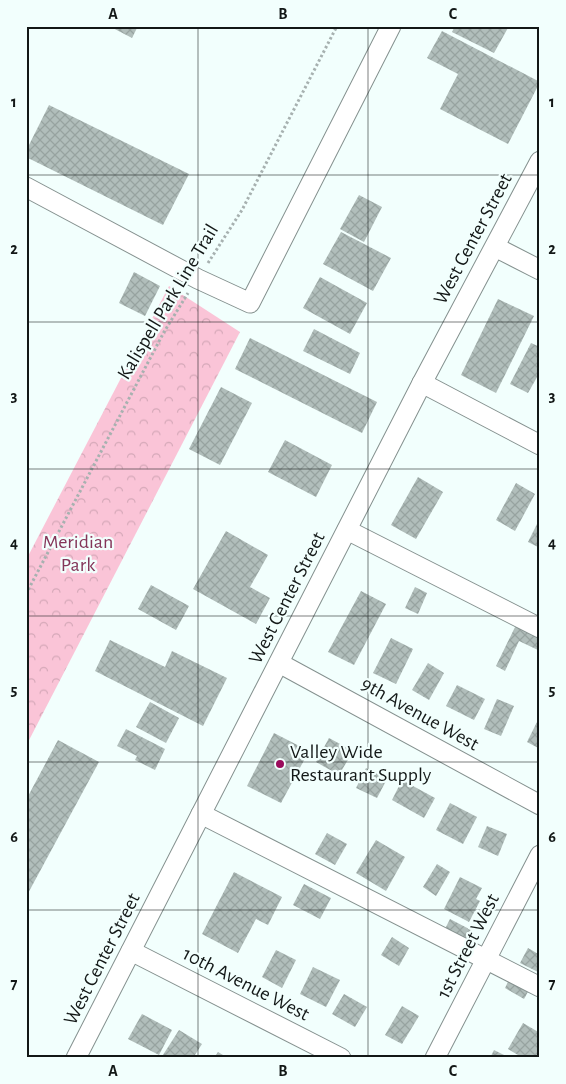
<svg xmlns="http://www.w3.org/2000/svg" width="566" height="1084" font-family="'Alegreya Sans',sans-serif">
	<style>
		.forest { fill: url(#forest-crowns) }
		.building { fill: url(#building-cross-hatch) }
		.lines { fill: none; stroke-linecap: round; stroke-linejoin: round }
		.minor-casing { stroke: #85918f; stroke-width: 21 }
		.path { stroke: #a7b1b0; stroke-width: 3; stroke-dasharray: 2.5 2.5; stroke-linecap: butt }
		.minor { stroke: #fff; stroke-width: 19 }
		.grid { fill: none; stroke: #131817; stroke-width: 1; stroke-opacity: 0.55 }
		.poi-dot { fill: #9a0b5b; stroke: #f2fffd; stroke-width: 2 }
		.labels { text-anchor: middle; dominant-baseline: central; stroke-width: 4.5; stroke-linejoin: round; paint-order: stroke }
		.street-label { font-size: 20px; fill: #131817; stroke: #f2fffd }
		.park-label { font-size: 20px; fill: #843559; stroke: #f2fffd }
		.poi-label { font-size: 20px; fill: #131817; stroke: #f2fffd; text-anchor: start }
		.neatline { fill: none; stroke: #131817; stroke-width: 2 }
		.grid-label { font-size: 16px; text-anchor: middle; font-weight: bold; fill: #131817 }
	</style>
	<defs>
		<pattern id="forest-crowns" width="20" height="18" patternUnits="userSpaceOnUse" patternTransform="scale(1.25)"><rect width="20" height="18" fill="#fac4d7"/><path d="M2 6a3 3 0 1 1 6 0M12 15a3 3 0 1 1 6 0" fill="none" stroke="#d5a8b8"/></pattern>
		<pattern id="building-cross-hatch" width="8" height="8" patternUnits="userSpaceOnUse" patternTransform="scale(1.25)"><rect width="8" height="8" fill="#b1bebb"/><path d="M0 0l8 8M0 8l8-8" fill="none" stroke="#97a3a0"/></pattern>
	</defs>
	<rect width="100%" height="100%" fill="#f2fffd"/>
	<!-- forest -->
	<path class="forest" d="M169 286 240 332 26 746V560Z"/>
	<!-- building -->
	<g class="building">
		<path d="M109 26H138L132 38Z"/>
		<path d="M455 26H509L494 53 452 32Z"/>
		<path d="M442 31 540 82 508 144 440 109 458 74 427 58Z"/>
		<path d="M49 105 189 174 163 225 26 157V151Z"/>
		<path d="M359 195 382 207 364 242 340 229Z"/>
		<path d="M341 232 391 258 373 291 323 264Z"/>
		<path d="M134 272 160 286 145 316 119 303Z"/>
		<path d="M320 277 367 303 350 334 303 308Z"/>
		<path d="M498 299 534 316 496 393 461 375Z"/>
		<path d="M314 329 360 353 350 374 303 351Z"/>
		<path d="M250 338 377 402 362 433 235 369Z"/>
		<path d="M531 343 540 347V372L528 393 510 384Z"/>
		<path d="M221 387 252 403 220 465 189 449Z"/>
		<path d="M285 440 332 465 316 497 268 472Z"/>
		<path d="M418 477 443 492 416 539 391 525Z"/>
		<path d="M516 483 535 494 515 531 496 520Z"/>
		<path d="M540 518V548L528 542Z"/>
		<path d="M226 531 268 555 250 587 270 598 256 624 193 589Z"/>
		<path d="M151 585 189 606 176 630 138 609Z"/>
		<path d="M415 587 427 593 418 614 405 608Z"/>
		<path d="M361 591 386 604 354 665 328 652Z"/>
		<path d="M516 625 540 637V651L519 641 505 671 496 666Z"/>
		<path d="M391 638 413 649 396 684 373 673Z"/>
		<path d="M110 640 165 667 172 651 227 678 203 726 95 671Z"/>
		<path d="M428 663 444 673 429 700 412 690Z"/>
		<path d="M457 685 485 699 474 720 446 706Z"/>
		<path d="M497 699 514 706 501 736 484 729Z"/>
		<path d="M150 702 179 718 166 743 136 727Z"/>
		<path d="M538 720 540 721V749L527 742Z"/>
		<path d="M126 729 165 749 155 770 135 760 137 756 117 746Z"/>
		<path d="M274 733 309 751 281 803 247 786Z"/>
		<path d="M329 738 353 751 339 775 316 762Z"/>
		<path d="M58 740 99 762 26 897V800Z"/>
		<path d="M366 768 387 779 377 798 356 788Z"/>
		<path d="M402 780 435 798 424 818 392 800Z"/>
		<path d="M450 803 477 817 463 844 436 830Z"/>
		<path d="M487 826 507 834 498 856 478 847Z"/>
		<path d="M327 833 347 844 335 865 315 854Z"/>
		<path d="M376 840 405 857 386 891 356 873Z"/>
		<path d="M437 864 450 872 436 896 423 887Z"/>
		<path d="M234 872 282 897 268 925 256 919 238 953 202 934Z"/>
		<path d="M460 877 482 888 476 899 480 901 469 922 444 909Z"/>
		<path d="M304 884 331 898 320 919 293 905Z"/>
		<path d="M450 919 471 930 465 940 445 929Z"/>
		<path d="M392 937 409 948 399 966 381 955Z"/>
		<path d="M528 948 540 955V973L520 963Z"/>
		<path d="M276 950 296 960 282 988 262 977Z"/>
		<path d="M313 967 340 980 326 1007 300 994Z"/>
		<path d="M509 980 529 990 524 999 505 988Z"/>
		<path d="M344 994 367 1007 355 1027 332 1014Z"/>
		<path d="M402 1006 419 1016 402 1044 385 1035Z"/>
		<path d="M142 1014 172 1030 159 1055 128 1039Z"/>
		<path d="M523 1023 540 1033V1054L537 1058H523L508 1049Z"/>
		<path d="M179 1030 202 1044 193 1058H161Z"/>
		<path d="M494 1050 510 1058H490Z"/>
		<path d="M218 1052 228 1058H214Z"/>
	</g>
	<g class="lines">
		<defs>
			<g id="minor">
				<path d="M26 187 198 279 250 303 391 26"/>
				<path d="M495 247 540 270"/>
				<path d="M422 383 540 445"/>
				<path d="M347 530 540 628"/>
				<path d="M279 663 540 805"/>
				<path d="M201 814 540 987"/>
				<path d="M131 951 341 1058"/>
				<path d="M76 1058 422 383 540 161"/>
				<path d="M435 1058 540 855"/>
			</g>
		</defs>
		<!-- minor casing -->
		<use href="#minor" class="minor-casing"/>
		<!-- path -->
		<g class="path">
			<path d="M208 263 242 210 337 26"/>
			<path d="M26 594 164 332 188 293"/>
		</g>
		<!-- minor -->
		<use href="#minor" class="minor"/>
	</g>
	<!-- grid -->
	<path class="grid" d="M198 26V1058M368 26V1058M26 175H540M26 322H540M26 469H540M26 616H540M26 762H540M26 910H540"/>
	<!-- markers -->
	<circle class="poi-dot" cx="280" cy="764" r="5"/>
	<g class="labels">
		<!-- street labels -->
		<g class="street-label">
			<text transform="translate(473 239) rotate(-62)">West Center Street</text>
			<text transform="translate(168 302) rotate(-59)">Kalispell Park Line Trail</text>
			<text transform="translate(287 598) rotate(-63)">West Center Street</text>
			<text transform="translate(420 714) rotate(29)">9th Avenue West</text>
			<text transform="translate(468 946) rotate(-63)">1st Street West</text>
			<text transform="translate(102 959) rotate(-63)">West Center Street</text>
			<text transform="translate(246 984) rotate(27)">10th Avenue West</text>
		</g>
		<!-- park labels -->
		<g class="park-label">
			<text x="78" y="542">Meridian<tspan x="78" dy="23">Park</tspan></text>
		</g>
		<!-- poi labels -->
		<g class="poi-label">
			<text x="290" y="752">Valley Wide<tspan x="290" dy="23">Restaurant Supply</tspan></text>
		</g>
	</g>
	<!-- border -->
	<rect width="566" height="1084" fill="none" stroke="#f2fffd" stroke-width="55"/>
	<rect x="28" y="28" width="510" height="1028" class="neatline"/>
	<g class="grid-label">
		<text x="113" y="19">A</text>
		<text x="283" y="19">B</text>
		<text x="453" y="19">C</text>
		<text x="14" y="107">1</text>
		<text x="552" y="107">1</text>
		<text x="14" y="254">2</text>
		<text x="552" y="254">2</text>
		<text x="14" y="401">3</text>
		<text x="552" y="401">3</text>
		<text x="14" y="548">4</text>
		<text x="552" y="548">4</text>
		<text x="14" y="695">5</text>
		<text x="552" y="695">5</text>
		<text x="14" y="842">6</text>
		<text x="552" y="842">6</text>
		<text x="14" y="989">7</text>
		<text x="552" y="989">7</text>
		<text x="113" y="1076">A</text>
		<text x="283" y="1076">B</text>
		<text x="453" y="1076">C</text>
	</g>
</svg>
